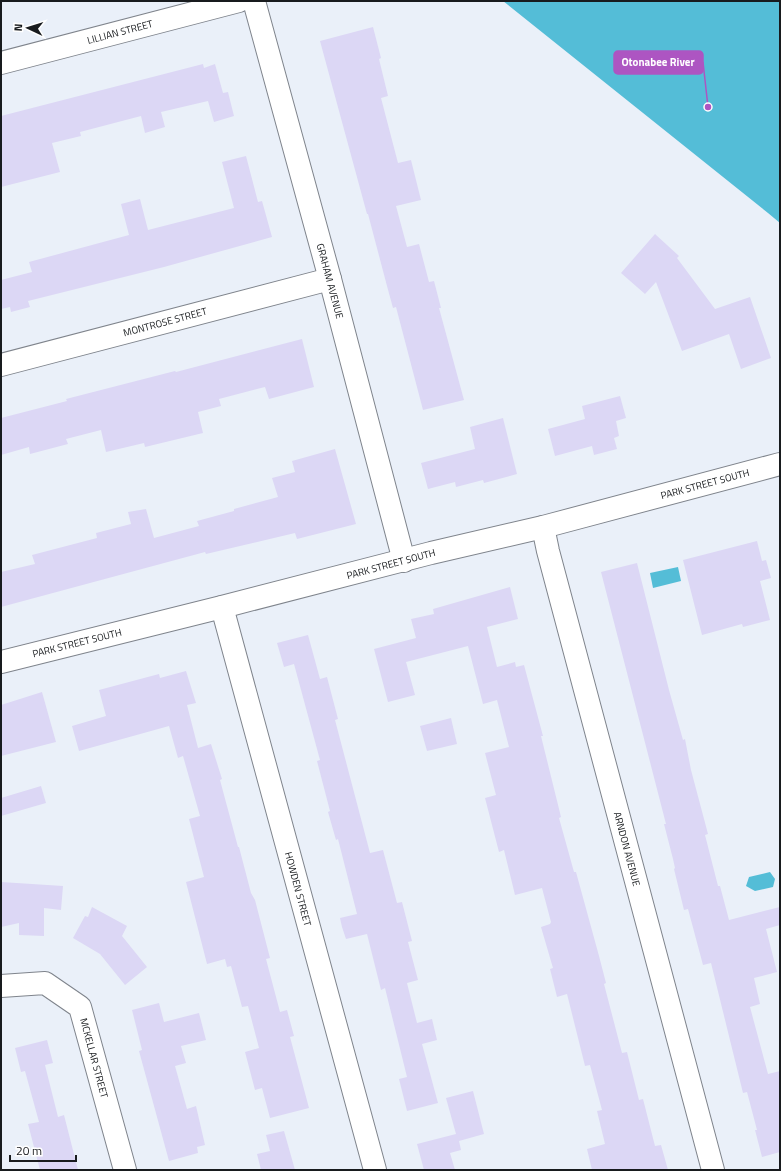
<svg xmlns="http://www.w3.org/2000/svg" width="781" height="1171" font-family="'Titillium Web',sans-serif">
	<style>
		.water { fill: #54bdd7 }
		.building { fill: #dcd7f5 }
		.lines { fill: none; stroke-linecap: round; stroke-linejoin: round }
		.minor-casing { stroke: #7f848c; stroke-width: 24 }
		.minor { stroke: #fff; stroke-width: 22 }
		.labels { text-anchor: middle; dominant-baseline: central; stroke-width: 3.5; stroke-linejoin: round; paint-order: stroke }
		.street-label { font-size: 10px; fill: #181b1e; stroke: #fff }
		.leader { fill: none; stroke: #ad55c2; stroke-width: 1.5 }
		.callout-dot { fill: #ad55c2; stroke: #fff; stroke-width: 1.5 }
		.callout { fill: #ad55c2; stroke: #ad55c2; stroke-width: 1.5 }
		.callout-label { font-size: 11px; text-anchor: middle; font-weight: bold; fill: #fff }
	</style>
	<rect width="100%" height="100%" fill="#eaf0f9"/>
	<!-- water -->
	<g class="water">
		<path d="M503 1H780V223L768 213Z"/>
		<path d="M678 567 681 581 653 588 650 573Z"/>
		<path d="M770 872 775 879 773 887 755 891 746 886 749 877Z"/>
	</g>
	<!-- building -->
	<g class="building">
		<path d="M373 27 381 58 379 59 388 96 381 98 398 163 411 160 421 200 396 206 407 247 419 244 429 282 434 281 441 308H439L464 400 423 410 396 307 393 308 387 286 368 214H367L320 41Z"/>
		<path d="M203 64 204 68 215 64 223 93 228 92 234 116 214 122 208 101 161 112 165 127 145 133 141 116 80 132 81 136 52 143 60 172 1 187V116Z"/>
		<path d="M246 156 258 202 262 201 272 237 164 267 28 301 30 307 11 312 10 307 1 309V280L32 272 29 262 129 235 121 204 140 199 148 230 234 208 222 162Z"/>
		<path d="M655 234 679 256 677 258 715 309 750 297 771 358 741 369 729 334 682 351 656 282 645 294 621 273Z"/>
		<path d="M302 339 314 387 269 399 265 387 219 399 221 406 198 412 203 433 145 447 144 443 106 452 101 430 66 439 68 444 30 454 29 447 1 455V418L67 401 66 399 175 371 176 372Z"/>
		<path d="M620 396 626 418 616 421 619 436 614 438 617 449 594 455 592 446 555 456 548 429 585 419 582 406Z"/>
		<path d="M503 418 517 474 484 483 483 480 456 487 455 482 428 489 421 463 475 449 470 427Z"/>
		<path d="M335 449 356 524 297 539 295 533 206 554 205 552 1 607V572L35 564 32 555 97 538 96 533 131 524 128 512 146 509 154 538 199 526 197 521 234 511V509L278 497 272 478 295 472 292 461Z"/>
		<path d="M757 541 762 561 766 560 771 578 760 581 770 620 743 627 742 624 702 635 683 560Z"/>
		<path d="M637 563 669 690 683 740 685 739 691 770 708 834 705 835 718 886H720L729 920 780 907V925L766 929 777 972 754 978 760 1004 750 1007 768 1074 780 1071V1152L762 1157 755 1130H757L747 1092 743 1093 711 963 703 965 688 909 684 910 674 869 675 868 673 859 664 824H666L601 572Z"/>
		<path d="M510 587 518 619 487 627 497 667 515 662 516 667 524 665 543 736H541L561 817 559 818 574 872H576L599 956 606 983 604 984 622 1053 627 1052 639 1100 643 1099 655 1146 661 1145 668 1170H592L587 1149 605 1144 597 1111 602 1110 590 1065 585 1066 567 994 557 997 550 969 553 968 541 927 550 924 551 922 542 888 515 895 504 850 499 852 485 798 496 795 485 753 509 747 497 700 483 704 468 646 406 662 415 695 388 702 374 649 416 638 411 619 434 614 433 609Z"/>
		<path d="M308 635 320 679 327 677 338 719 335 720 370 853 383 850 397 903 402 902 412 941 408 942 418 980 407 983 417 1023 432 1019 437 1040 422 1044 438 1103 407 1111 399 1079 407 1077 385 988 381 990 367 934 346 939 342 927 340 918 357 914 338 839 336 840 328 812 330 811 317 761 320 760 294 664 284 667 277 643Z"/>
		<path d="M186 671 196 703 187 705 198 748 211 744 222 779 220 780 238 847H239L251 893 255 900 270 958 266 959 280 1012 287 1010 294 1036 290 1037 309 1108 270 1118 262 1088 255 1090 245 1052 259 1048 248 1006 242 1007 231 966 227 967 225 959 207 964 186 882 204 877 189 819 200 816 183 756 178 758 169 726 79 751 72 726 106 716 99 690 159 674 160 678Z"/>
		<path d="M42 692 56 742 1 756V705Z"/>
		<path d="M451 718 457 744 427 751 420 726Z"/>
		<path d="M41 786 46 803 1 816V798Z"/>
		<path d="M1 882 63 886 61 910 44 908V936L19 935V923L1 927Z"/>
		<path d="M92 907 127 926 122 936 147 967 125 985 100 954 73 938 85 916 88 917Z"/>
		<path d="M159 1003 164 1022 199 1013 206 1040 181 1046 186 1063 175 1066 187 1109 196 1106 205 1145 197 1147 198 1153 169 1161 139 1051 142 1050 132 1010Z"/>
		<path d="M47 1040 53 1063 45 1065 58 1117 64 1115 78 1170H40L28 1124 39 1122 25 1071 21 1072 15 1048Z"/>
		<path d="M473 1091 484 1134 459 1141 461 1150 450 1153 455 1170H424L417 1144 456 1134 446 1098Z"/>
		<path d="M284 1131 295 1170H261L257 1154 270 1151 266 1135Z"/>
	</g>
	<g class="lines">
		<defs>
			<g id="minor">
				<path d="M254 1 330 279 404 561"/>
				<path d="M1 63 239 1"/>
				<path d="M1 365 330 279"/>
				<path d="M543 527 548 551 713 1170"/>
				<path d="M222 607 375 1170"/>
				<path d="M1 662 222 607 431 553 543 527 780 464"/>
				<path d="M1 986 45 983 80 1007 125 1170"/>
			</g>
		</defs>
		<!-- minor casing -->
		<use href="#minor" class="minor-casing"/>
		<!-- minor -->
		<use href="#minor" class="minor"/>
	</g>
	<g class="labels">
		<!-- street labels -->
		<g class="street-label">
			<text transform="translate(120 32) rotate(-15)">LILLIAN STREET</text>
			<text transform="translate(330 281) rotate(75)">GRAHAM AVENUE</text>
			<text transform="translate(165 322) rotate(-15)">MONTROSE STREET</text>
			<text transform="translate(705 484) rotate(-15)">PARK STREET SOUTH</text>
			<text transform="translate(391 564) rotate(-15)">PARK STREET SOUTH</text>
			<text transform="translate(77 643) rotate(-14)">PARK STREET SOUTH</text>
			<text transform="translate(627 849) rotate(75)">ARNDON AVENUE</text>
			<text transform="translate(298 889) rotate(75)">HOWDEN STREET</text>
			<text transform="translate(94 1058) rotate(75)">MCKELLAR STREET</text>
		</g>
	</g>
	<!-- callouts -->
	<path class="leader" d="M708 107L703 62"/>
	<circle class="callout-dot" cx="708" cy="107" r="4"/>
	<rect class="callout" x="614" y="51" width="89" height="23" rx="4"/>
	<g class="callout-label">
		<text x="658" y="66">Otonabee River</text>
	</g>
	<!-- border -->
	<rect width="781" height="1171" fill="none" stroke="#181b1e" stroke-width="4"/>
	<!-- north arrow -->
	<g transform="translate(28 28) rotate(274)" stroke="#ffffff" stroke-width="3" paint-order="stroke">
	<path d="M0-3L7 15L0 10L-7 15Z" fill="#181b1e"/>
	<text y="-6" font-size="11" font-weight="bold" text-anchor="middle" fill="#181b1e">N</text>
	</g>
	<!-- scale -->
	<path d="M10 1155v6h66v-6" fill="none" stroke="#181b1e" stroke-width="2"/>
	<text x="16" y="1155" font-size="12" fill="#181b1e" stroke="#ffffff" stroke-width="3" paint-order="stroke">20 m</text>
</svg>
